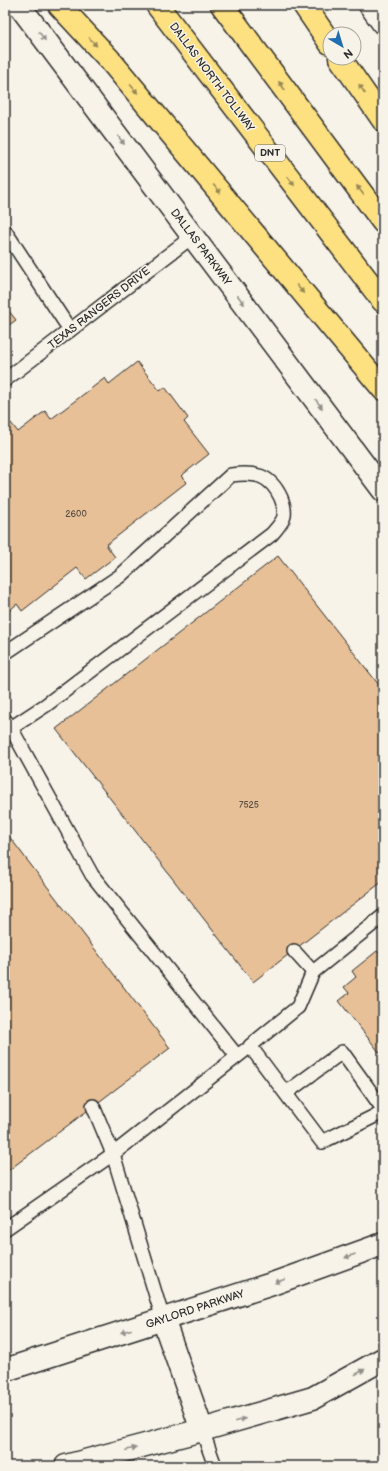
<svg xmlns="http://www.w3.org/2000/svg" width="388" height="1471" font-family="'Balsamiq Sans',sans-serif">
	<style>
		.building { fill: #e7c097; stroke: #2b2b2b }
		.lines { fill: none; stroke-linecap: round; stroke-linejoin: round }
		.service-casing { stroke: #2b2b2b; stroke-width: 16 }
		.tertiary-casing { stroke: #2b2b2b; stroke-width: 25 }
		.secondary-casing { stroke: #2b2b2b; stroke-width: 25 }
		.motorway-casing { stroke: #2b2b2b; stroke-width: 25 }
		.service { stroke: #f7f3e8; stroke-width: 13 }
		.tertiary { stroke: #f7f3e8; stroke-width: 22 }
		.secondary { stroke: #f7f3e8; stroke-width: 22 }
		.motorway { stroke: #fde080; stroke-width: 22 }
		.oneway { fill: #918f8a }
		.oneway2 { fill: #948656 }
		.labels { text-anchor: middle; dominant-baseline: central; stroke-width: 3; stroke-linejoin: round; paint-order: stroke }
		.number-label { font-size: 9px; fill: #5a5046 }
		.shield { fill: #f7f3e8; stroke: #686764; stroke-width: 1 }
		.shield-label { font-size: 10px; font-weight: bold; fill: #2b2b2b }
		.street-label { font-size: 11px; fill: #2b2b2b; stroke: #f7f3e8 }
	</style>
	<rect width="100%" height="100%" fill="#f7f3e8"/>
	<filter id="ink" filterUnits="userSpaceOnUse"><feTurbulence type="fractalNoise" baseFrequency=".025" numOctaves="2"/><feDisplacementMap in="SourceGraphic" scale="8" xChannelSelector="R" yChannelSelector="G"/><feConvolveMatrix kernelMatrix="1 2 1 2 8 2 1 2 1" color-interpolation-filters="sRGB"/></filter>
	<g filter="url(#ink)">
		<!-- building -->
		<g class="building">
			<path d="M5 306 16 320 5 328Z"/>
			<path d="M137 362 160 391 165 387 188 418 184 422 209 454 181 476 187 482 106 545 115 557 86 579 77 568 22 611 17 604 5 614V427L11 423 18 432 45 411 51 419 105 378 109 384Z"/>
			<path d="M278 556 383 690V881L253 982 56 729Z"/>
			<path d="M5 831 170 1048 5 1173Z"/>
			<path d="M377 951 381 955 383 953V1057L339 1001 349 993 344 987 356 977 352 971Z"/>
		</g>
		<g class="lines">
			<defs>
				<g id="service">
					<path d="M5 231 70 330"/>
					<path d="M5 380 193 236"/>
					<path d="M5 653 120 576 231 475C255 472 270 474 281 498 283 503 285 510 284 516 283 522 276 529 272 534L46 705 11 728"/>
					<path d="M5 720 11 728 92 875 237 1056"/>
					<path d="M383 916 313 972 298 1007 250 1046 322 1142 383 1112"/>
					<path d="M294 951 313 972"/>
					<path d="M286 1093 342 1052 383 1109"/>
					<path d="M93 1106 113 1154 163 1319"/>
					<path d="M5 1229 113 1154 244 1051"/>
					<path d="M202 1430 215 1466"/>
				</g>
				<g id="tertiary">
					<path d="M163 1319 202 1430"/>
					<path d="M5 1370 272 1284 383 1244"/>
					<path d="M66 1466 202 1430 313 1398 383 1359"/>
				</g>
				<g id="secondary">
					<path d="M19 5 383 490"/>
					<path d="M370 5 383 23"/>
				</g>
				<g id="motorway">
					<path d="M59 5 109 59 383 389"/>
					<path d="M157 5 383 301"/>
					<path d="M222 5 383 222"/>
					<path d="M304 5 330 43"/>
					<path d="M340 58 383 120"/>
				</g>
			</defs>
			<!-- service casing -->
			<use href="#service" class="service-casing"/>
			<!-- tertiary casing -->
			<use href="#tertiary" class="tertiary-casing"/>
			<!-- secondary casing -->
			<use href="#secondary" class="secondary-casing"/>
			<!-- motorway casing -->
			<use href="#motorway" class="motorway-casing"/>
			<!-- service -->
			<use href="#service" class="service"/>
			<!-- tertiary -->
			<use href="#tertiary" class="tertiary"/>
			<!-- secondary -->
			<use href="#secondary" class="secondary"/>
			<!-- motorway -->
			<use href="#motorway" class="motorway"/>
		</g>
		<!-- one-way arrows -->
		<defs><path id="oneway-solid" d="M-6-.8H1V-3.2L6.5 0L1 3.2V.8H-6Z"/></defs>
		<g class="oneway">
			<use href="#oneway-solid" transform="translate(42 36) rotate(53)"/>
			<use href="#oneway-solid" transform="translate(121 140) rotate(53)"/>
			<use href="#oneway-solid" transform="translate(241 300) rotate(53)"/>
			<use href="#oneway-solid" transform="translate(319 404) rotate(53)"/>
			<use href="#oneway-solid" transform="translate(350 1256) rotate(160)"/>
			<use href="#oneway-solid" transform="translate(280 1281) rotate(160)"/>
			<use href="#oneway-solid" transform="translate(126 1331) rotate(162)"/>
			<use href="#oneway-solid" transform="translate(360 1372) rotate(-29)"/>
			<use href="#oneway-solid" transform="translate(240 1420) rotate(-16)"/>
			<use href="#oneway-solid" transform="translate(131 1449) rotate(-15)"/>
		</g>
		<g class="oneway2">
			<use href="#oneway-solid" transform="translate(93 42) rotate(48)"/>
			<use href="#oneway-solid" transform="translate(282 86) rotate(-127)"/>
			<use href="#oneway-solid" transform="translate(134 89) rotate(50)"/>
			<use href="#oneway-solid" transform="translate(362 89) rotate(-124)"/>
			<use href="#oneway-solid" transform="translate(291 181) rotate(53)"/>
			<use href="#oneway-solid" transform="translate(217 189) rotate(50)"/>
			<use href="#oneway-solid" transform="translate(360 190) rotate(-127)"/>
			<use href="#oneway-solid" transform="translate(300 289) rotate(50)"/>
		</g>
	</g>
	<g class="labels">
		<!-- number labels -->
		<g class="number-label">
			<text x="76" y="514">2600</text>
			<text x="249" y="805">7525</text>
		</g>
		<!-- shield labels -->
		<rect class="shield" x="255" y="145" width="30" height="16" rx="3"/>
		<g class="shield-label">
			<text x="270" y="153">DNT</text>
		</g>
		<!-- street labels -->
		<g class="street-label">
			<text transform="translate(212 77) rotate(53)">DALLAS NORTH TOLLWAY</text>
			<text transform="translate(201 247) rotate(53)">DALLAS PARKWAY</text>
			<text transform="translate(99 308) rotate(-38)">TEXAS RANGERS DRIVE</text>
			<text transform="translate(195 1309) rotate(-18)">GAYLORD PARKWAY</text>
		</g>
	</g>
	<!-- margin -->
	<rect width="388" height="1471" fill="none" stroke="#f7f3e8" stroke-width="20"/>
	<rect x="10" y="10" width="368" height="1451" fill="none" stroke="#2b2b2b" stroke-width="1.5" filter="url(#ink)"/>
	<!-- north arrow -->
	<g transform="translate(342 46) rotate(142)"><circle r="19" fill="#f7f3e8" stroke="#a5a39c"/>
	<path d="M0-3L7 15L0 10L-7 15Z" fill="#1f6fb2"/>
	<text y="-6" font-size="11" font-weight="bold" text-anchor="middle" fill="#2b2b2b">N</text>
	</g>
</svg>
